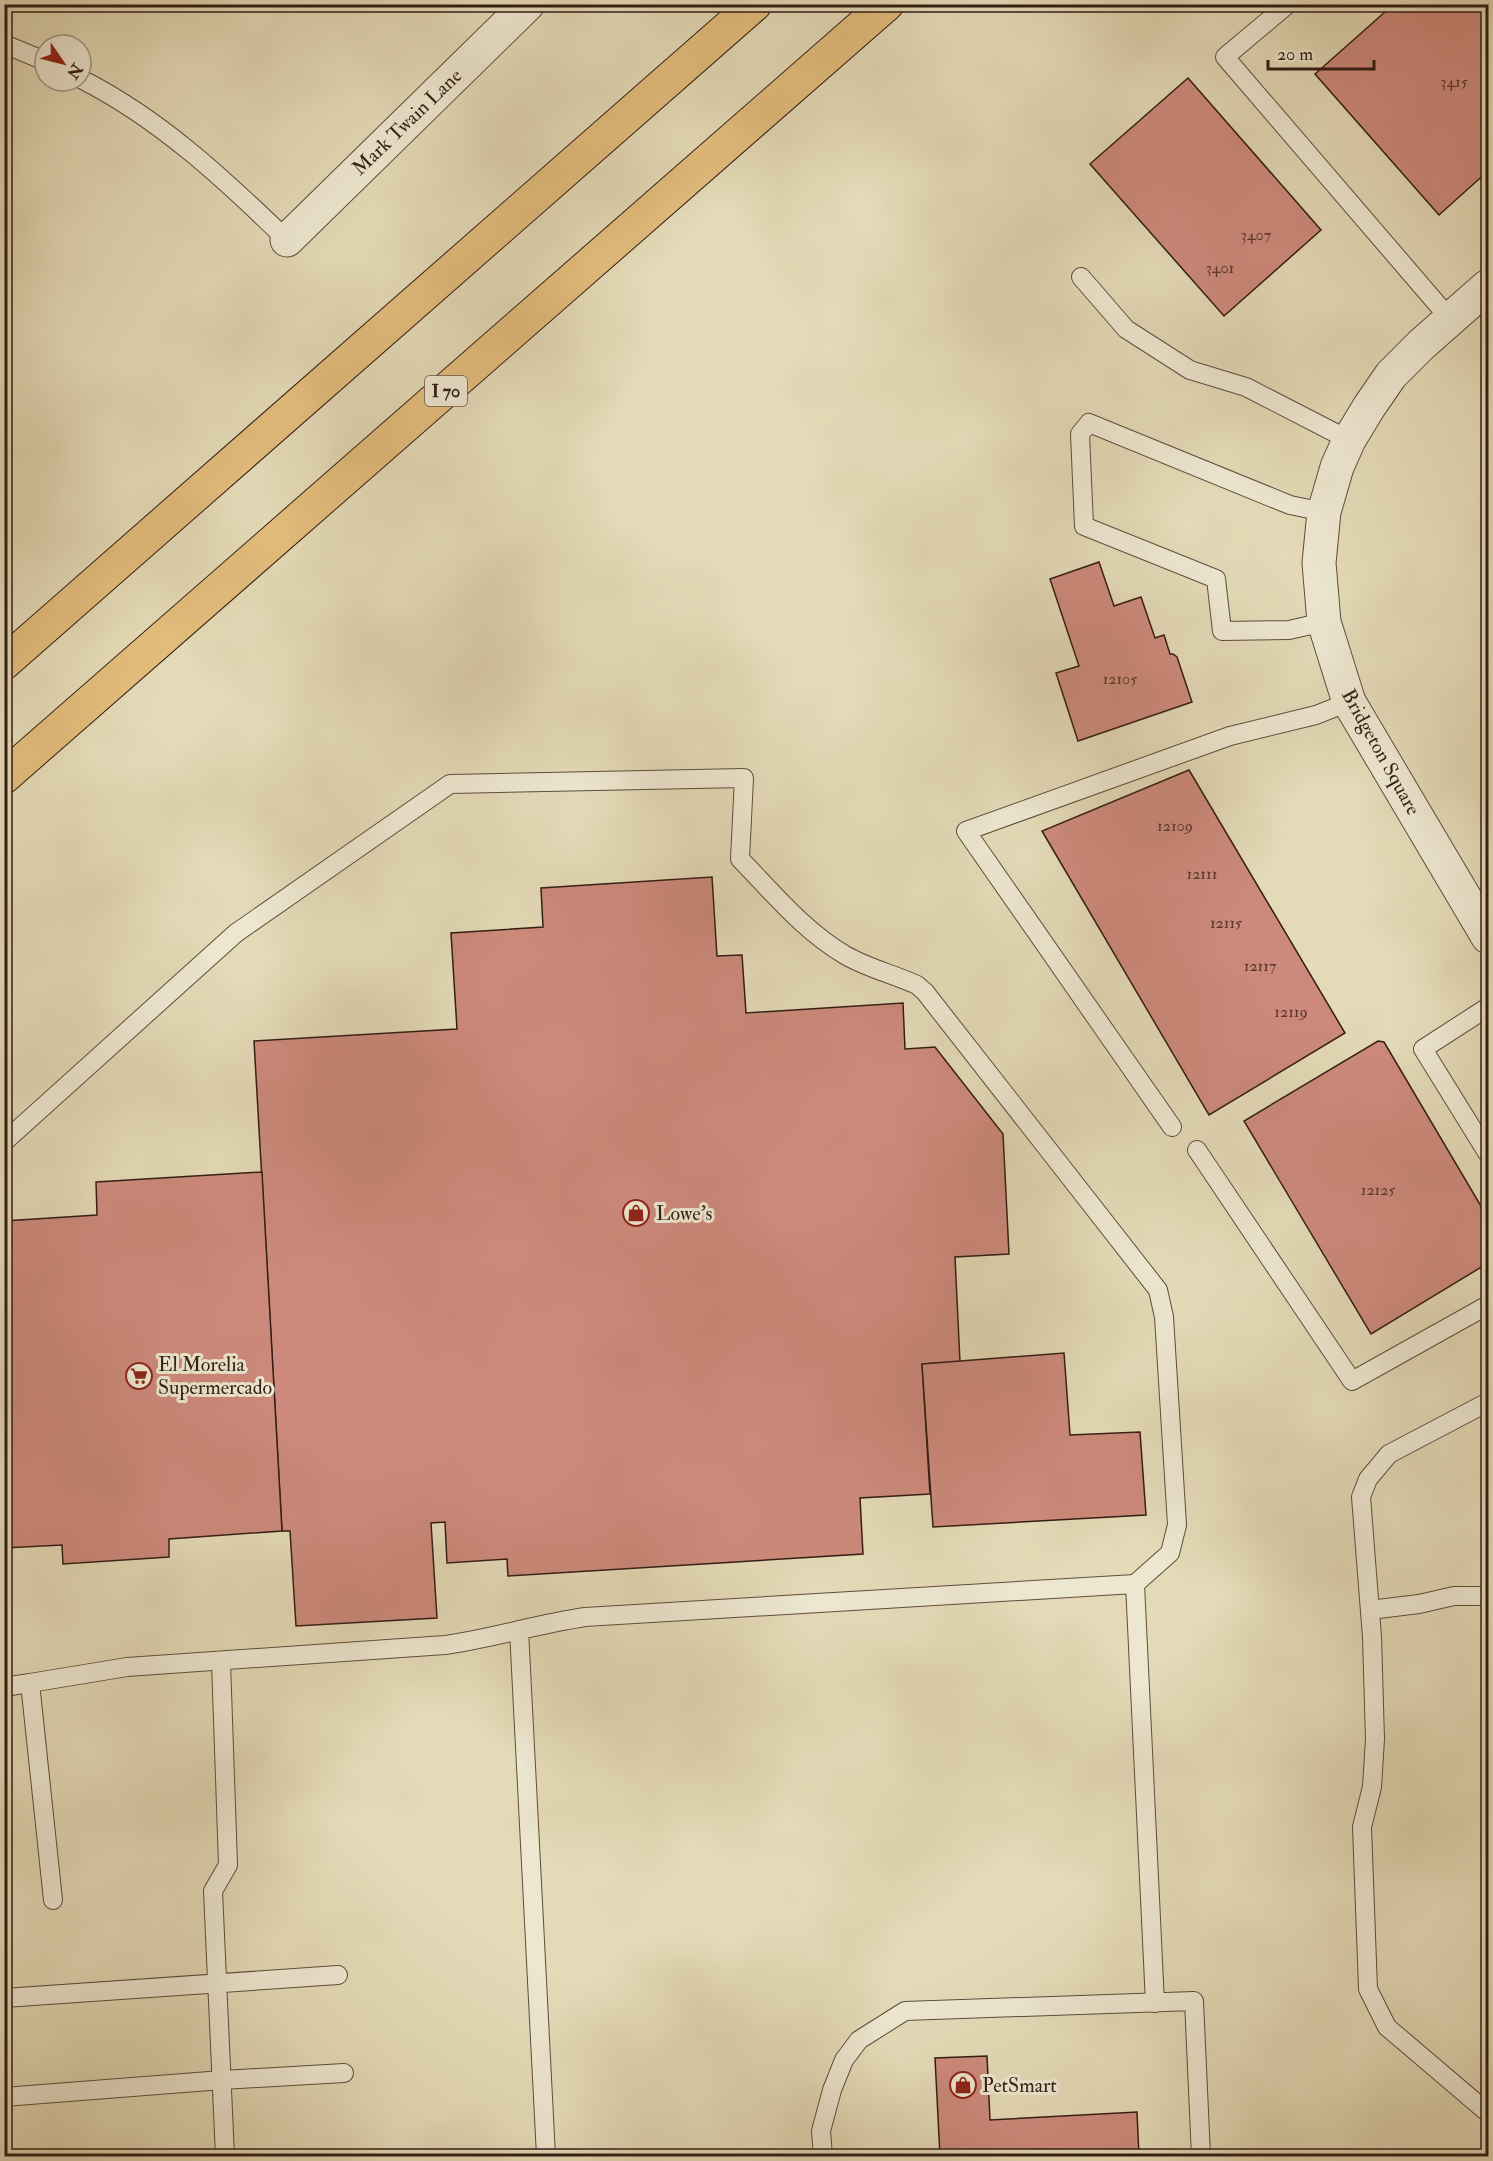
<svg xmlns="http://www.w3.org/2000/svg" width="1493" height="2161" font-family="'IM FELL Double Pica',serif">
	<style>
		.building { fill: #cd8a7c; stroke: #331d14; stroke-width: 1.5 }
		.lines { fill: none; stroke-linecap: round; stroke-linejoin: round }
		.service-casing { stroke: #5f4c3d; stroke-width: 20 }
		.minor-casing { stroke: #5f4c3d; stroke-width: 35 }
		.motorway-casing { stroke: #331d14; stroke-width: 35 }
		.service { stroke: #ede7d0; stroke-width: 18 }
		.minor { stroke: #ede7d0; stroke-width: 33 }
		.motorway { stroke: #e2bd7c; stroke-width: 33 }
		.labels { text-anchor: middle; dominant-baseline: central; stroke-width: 6; stroke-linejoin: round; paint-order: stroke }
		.number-label { font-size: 16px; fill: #5a382e }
		.shield { fill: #ede7d0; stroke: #6b5a4c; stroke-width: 1.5 }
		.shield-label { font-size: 18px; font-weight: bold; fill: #331d14 }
		.street-label { font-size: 20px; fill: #331d14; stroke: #ede7d0 }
		.poi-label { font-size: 20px; fill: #331d14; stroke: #ede7d0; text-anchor: start }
	</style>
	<rect width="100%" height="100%" fill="#e4dab7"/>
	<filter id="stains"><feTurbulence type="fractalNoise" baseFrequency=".00333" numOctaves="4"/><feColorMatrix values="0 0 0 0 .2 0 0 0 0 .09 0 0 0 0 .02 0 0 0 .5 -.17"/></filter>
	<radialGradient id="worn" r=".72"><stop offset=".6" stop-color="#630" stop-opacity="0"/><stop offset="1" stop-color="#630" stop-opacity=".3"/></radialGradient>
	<!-- building -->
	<g class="building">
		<path d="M1394 4H1488V171L1439 215 1315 74Z"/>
		<path d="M1188 78 1321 230 1224 316 1090 164Z"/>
		<path d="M1099 562 1114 606 1141 597 1155 638 1164 635 1170 654H1173L1177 657 1192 702 1078 741 1056 673 1079 666 1050 579Z"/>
		<path d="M1189 770 1345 1033 1209 1115 1042 831Z"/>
		<path d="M712 877 717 956 742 955 746 1013 903 1003 905 1049 935 1047 1003 1134 1009 1254 955 1257 960 1362 922 1364 930 1494 860 1498 863 1554 508 1576 507 1559 447 1563 445 1522 431 1523 437 1618 296 1626 290 1531H282L254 1041 457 1029 451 933 543 927 541 888Z"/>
		<path d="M1378 1041 1384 1042 1488 1218V1263L1371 1334 1244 1121Z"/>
		<path d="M262 1172 282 1531 169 1539V1557L63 1564 62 1545 4 1548V1221L97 1215 96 1182Z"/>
		<path d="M1064 1353 1070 1435 1140 1432 1146 1515 933 1527 922 1364Z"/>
		<path d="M987 2056 990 2120 1137 2112 1139 2156H940L935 2058Z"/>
	</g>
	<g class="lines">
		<defs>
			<g id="service">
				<path d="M1288 4 1225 57 1450 319"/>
				<path d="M4 44 45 61"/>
				<path d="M81 79C160 119 224 179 287 240"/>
				<path d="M1081 277 1126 329 1190 370 1246 387 1349 440"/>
				<path d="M1324 512 1290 505 1089 423 1080 434 1084 526 1216 579 1222 631 1289 630 1324 622"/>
				<path d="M1488 1007 1423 1049 1488 1154"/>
				<path d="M1172 1127 966 831 1230 736 1316 715 1349 702"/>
				<path d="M4 1142 236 933 450 784 744 778 740 859C772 892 804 931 845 955 867 968 893 974 917 985L925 992 1158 1290 1164 1317 1177 1525 1170 1553 1135 1584"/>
				<path d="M1197 1150 1352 1381 1488 1305"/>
				<path d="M1488 1402 1389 1454 1368 1479 1361 1497 1372 1637 1375 1739 1372 1787 1362 1827 1368 1989 1387 2027 1488 2113"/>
				<path d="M1370 1610 1419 1604 1454 1596H1488"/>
				<path d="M519 1630 546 2156"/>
				<path d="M221 1662 228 1865 213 1891 225 2156"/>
				<path d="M30 1683 127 1667 445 1645C493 1638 538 1624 585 1617L1135 1584 1155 2003"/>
				<path d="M4 1687 30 1683 53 1900"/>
				<path d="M4 1998 338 1975"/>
				<path d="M4 2097 222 2080 344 2073"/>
				<path d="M823 2156 821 2131 832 2090 844 2060 859 2040 905 2011 1194 2001 1201 2156"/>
			</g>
			<g id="minor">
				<path d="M287 240 528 4"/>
				<path d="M1488 286 1421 345 1391 375 1369 407 1349 440 1337 467 1324 512 1319 563 1324 622 1349 702 1488 937"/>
			</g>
			<g id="motorway">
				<path d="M4 663 755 4"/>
				<path d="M4 777 887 4"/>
			</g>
		</defs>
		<!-- service casing -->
		<use href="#service" class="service-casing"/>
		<!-- minor casing -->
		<use href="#minor" class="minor-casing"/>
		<!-- motorway casing -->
		<use href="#motorway" class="motorway-casing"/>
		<!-- service -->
		<use href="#service" class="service"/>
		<!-- minor -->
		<use href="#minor" class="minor"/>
		<!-- motorway -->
		<use href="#motorway" class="motorway"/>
	</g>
	<!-- icons -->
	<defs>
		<symbol id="shop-ring" viewBox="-11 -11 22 22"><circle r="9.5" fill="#ede7d0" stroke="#8f2418" stroke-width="1.5"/><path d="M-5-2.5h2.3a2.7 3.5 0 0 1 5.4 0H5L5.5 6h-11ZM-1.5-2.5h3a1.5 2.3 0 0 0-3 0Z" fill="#8f2418"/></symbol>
		<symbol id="supermarket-ring" viewBox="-11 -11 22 22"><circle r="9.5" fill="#ede7d0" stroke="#8f2418" stroke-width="1.5"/><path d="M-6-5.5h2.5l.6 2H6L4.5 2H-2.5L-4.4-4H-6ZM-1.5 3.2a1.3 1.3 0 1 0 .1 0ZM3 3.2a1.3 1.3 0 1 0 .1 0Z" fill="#8f2418"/></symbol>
	</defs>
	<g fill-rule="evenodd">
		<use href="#shop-ring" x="621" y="1198" width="30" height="30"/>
		<use href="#supermarket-ring" x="124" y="1361" width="30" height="30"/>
		<use href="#shop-ring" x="948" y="2070" width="30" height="30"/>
	</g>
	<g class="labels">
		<!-- number labels -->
		<g class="number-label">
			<text x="1454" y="82">3415</text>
			<text x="1256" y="235">3407</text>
			<text x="1220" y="268">3401</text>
			<text x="1120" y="679">12105</text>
			<text x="1175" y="826">12109</text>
			<text x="1202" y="874">12111</text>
			<text x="1226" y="923">12115</text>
			<text x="1260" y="966">12117</text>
			<text x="1291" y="1012">12119</text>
			<text x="1378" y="1190">12125</text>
		</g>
		<!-- shield labels -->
		<rect class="shield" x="425" y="376" width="42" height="30" rx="4.5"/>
		<g class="shield-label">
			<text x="446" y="391">I 70</text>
		</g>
		<!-- street labels -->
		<g class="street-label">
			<text transform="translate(407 122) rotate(-44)">Mark Twain Lane</text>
			<text transform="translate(1381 752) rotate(61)">Bridgeton Square</text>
		</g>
		<!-- poi labels -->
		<g class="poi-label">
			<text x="656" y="1213">Lowe's</text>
			<text x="158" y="1364">El Morelia<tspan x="158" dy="23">Supermercado</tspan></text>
			<text x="982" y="2085">PetSmart</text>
		</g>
	</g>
	<!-- margin -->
	<rect width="1493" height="2161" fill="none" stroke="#e4dab7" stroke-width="24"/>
	<rect x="6" y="6" width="1481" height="2149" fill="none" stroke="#331d14" stroke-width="3"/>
	<rect x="12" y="12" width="1469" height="2137" fill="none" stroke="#331d14" stroke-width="1.5"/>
	<!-- north arrow -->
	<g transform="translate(63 63) rotate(125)"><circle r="28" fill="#ede7d0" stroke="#a39685" stroke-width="1.5"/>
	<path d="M0-4.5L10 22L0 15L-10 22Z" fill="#8f2418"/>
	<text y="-9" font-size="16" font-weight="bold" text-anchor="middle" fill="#331d14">N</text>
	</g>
	<!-- scale -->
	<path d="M1268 60v9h106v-9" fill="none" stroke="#331d14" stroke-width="3"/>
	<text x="1277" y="60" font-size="18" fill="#331d14" stroke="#ede7d0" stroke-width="4.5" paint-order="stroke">20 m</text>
	<rect width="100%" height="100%" filter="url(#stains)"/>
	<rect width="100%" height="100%" fill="url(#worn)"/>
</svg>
